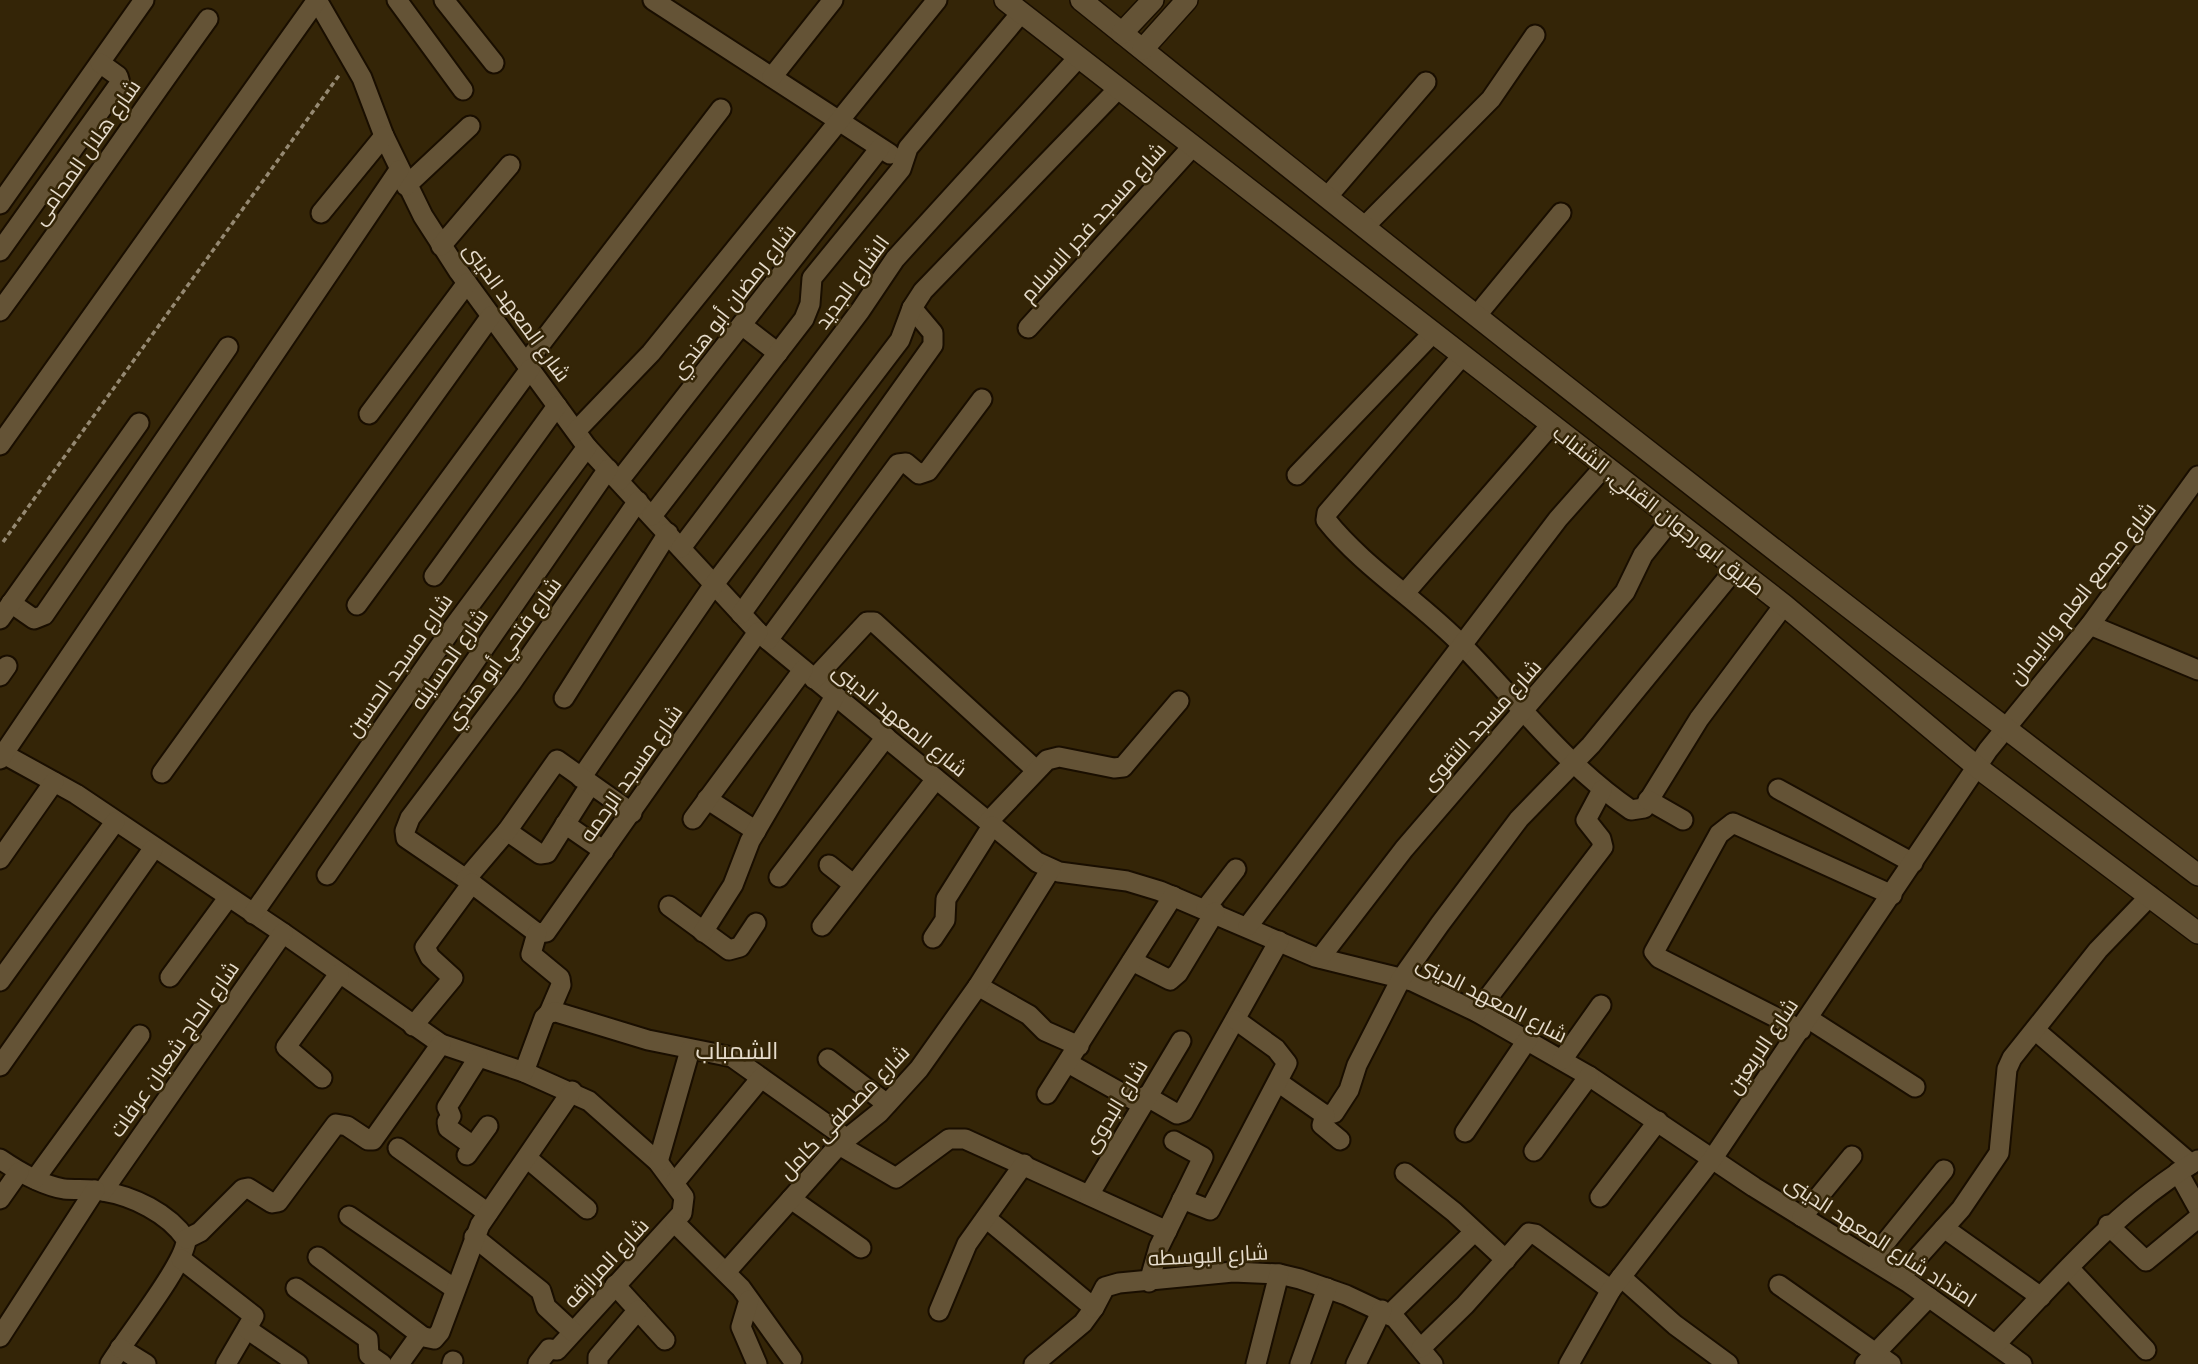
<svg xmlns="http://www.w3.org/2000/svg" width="2198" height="1364" font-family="'Archivo Narrow',Cairo,sans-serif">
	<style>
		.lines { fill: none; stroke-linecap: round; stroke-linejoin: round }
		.minor-casing { stroke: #190e00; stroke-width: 23 }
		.tertiary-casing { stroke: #190e00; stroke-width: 24 }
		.path { stroke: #958972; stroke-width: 3.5; stroke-dasharray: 5 3.5; stroke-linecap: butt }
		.minor { stroke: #645336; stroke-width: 19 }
		.tertiary { stroke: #645336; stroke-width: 21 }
		.labels { text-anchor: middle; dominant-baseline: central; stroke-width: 5; stroke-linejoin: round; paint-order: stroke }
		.street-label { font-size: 21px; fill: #e6dccc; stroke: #342507 }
		.quarter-label { font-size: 24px; fill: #e6dccc; stroke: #342507 }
	</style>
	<rect width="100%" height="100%" fill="#342507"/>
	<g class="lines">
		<defs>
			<g id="minor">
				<path d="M317 0 362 78 384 136 423 216 459 272 587 447 758 632 1020 848 1037 862 1059 872 1127 881 1160 891 1315 957 1412 981 1477 1012 1589 1076 1754 1187 1909 1283 2022 1364"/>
				<path d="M397 0 463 90"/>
				<path d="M444 0 494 63"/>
				<path d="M653 0 890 154"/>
				<path d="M772 77 833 0"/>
				<path d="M406 186 470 126"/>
				<path d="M1328 196 1426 82"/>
				<path d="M0 204 144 0"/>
				<path d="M321 213 384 136"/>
				<path d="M1365 226 1491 99 1535 35"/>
				<path d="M441 246 510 165"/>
				<path d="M0 251 120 83 118 76 100 63"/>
				<path d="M0 311C71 215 138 116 208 19"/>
				<path d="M1477 315 1561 213"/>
				<path d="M743 326 778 353"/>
				<path d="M1028 328 1192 147"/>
				<path d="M1462 356 1327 513 1326 520C1364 568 1421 602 1463 646 1518 702 1565 765 1631 810L1644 808 1699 719 1784 605"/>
				<path d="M526 363 721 109"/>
				<path d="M369 414 467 283"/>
				<path d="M576 431 651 353 937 0"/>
				<path d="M0 445 317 0"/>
				<path d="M1297 475 1433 333"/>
				<path d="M619 481 880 148"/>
				<path d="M652 516 804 319 810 304 812 278 901 169 908 148 1021 13"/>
				<path d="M681 548 860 311 895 259 1078 58"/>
				<path d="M434 576 557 406"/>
				<path d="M1405 593 1550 426"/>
				<path d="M11 603 34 619 44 615 228 347"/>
				<path d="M357 605 530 369"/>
				<path d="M741 614 933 345V333L912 308"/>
				<path d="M0 619 139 423"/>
				<path d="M2090 625 2198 670"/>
				<path d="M768 640 898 464 906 463 919 474 928 471 982 399"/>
				<path d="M0 676 7 666"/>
				<path d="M814 679 867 622H874L1036 770"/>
				<path d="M564 698 668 533"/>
				<path d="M0 752 76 794 283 933 441 1044 524 1072 589 1101 658 1162 684 1197 682 1213 557 1350 549 1349 538 1363"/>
				<path d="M0 759 399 170"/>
				<path d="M162 773 491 316"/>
				<path d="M581 778 715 583 900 340 912 308 923 291 1118 89"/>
				<path d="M590 785 547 853 540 854 507 831 466 879 406 838 405 831 410 818 512 682 638 501"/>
				<path d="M1778 789 1913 863"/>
				<path d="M707 799 756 831"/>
				<path d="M1648 800 1683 820"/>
				<path d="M693 819 803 670"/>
				<path d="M988 822 1047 760 1059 757 1114 768 1123 767 1179 701"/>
				<path d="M565 824 604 851"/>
				<path d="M507 831 557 760 632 813"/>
				<path d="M0 859 54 782"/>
				<path d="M829 865 853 884"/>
				<path d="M327 875 608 469"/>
				<path d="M779 877 886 737"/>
				<path d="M466 879 537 933"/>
				<path d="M669 906 729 950 740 947 756 923"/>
				<path d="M1206 908 1236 869"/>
				<path d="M253 914 449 633 587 447"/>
				<path d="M822 926 936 779"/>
				<path d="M1248 926 1558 519 1604 467"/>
				<path d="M703 932 733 885 750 841 835 696"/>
				<path d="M537 933 546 932 758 632"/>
				<path d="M537 933 531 954 560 978 561 985 549 1013"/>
				<path d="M933 938 945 920 946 899 992 826"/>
				<path d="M1320 958 1404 849 1625 592 1643 555 1671 520"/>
				<path d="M1132 961 1170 980 1178 973 1215 912"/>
				<path d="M170 977 228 898"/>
				<path d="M0 981 115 822"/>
				<path d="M978 986 1029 1015 1045 1031 1079 1046"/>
				<path d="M1477 1012 1603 847 1601 839 1586 820 1602 790"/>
				<path d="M1809 1019 1915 1087"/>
				<path d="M413 1026 453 978 430 957 425 947 472 883"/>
				<path d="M1801 1030 1659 958 1654 952 1719 834 1733 823 1892 895"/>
				<path d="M2035 1030 2191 1164"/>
				<path d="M828 1059 887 1104"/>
				<path d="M1562 1060 1601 1005"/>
				<path d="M1068 1063 1141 1104"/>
				<path d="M0 1066 153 849"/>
				<path d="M524 1072 544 1018 549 1013 556 1012 648 1040 732 1057 846 1138"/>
				<path d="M322 1078 286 1047 339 974"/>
				<path d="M1278 1082 1325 1115 1334 1113 1349 1090 1357 1065 1401 979 1440 924 1519 819 1591 745 1735 569"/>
				<path d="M1047 1094 1173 896"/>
				<path d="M1146 1096 1177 1114 1183 1112 1279 941"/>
				<path d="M1325 1115 1322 1125 1340 1140"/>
				<path d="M1465 1132 1528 1039"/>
				<path d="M839 1145 896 1178 949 1139H965L1167 1231"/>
				<path d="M473 1146 448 1128 447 1122 451 1116 447 1107 478 1058"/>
				<path d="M398 1148 488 1213"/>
				<path d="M1534 1151 1589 1076"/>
				<path d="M467 1155 488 1126"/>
				<path d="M527 1158 587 1209"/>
				<path d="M0 1159C19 1172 41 1185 64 1189 77 1190 90 1189 102 1191 133 1196 168 1213 186 1239 187 1262 125 1339 110 1364"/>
				<path d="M658 1162 690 1050"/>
				<path d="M2178 1172 2198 1208"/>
				<path d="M1405 1173 1454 1212 1506 1260"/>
				<path d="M35 1179 140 1035"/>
				<path d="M675 1182 761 1078"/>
				<path d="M103 1191 283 933"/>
				<path d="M1089 1195 1181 1041"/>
				<path d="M1600 1197 1658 1121"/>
				<path d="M0 1199 19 1172"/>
				<path d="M791 1199 861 1248"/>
				<path d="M1182 1199 1210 1210 1287 1063 1276 1049 1236 1020"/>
				<path d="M349 1216 455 1289"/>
				<path d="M1802 1217 1852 1156"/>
				<path d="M986 1218 1094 1308 1083 1323 1034 1364"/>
				<path d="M675 1223 741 1288 792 1359"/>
				<path d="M2108 1225 2146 1261 2198 1218"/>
				<path d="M1944 1228 2041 1297"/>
				<path d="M474 1237 541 1291 546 1307 573 1332"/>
				<path d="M186 1239 200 1232 243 1189 248 1188 272 1203 278 1202 336 1124 347 1126 368 1140H373L441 1044"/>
				<path d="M318 1257 422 1336"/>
				<path d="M181 1259 254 1316 226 1364"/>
				<path d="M1872 1259 1944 1170"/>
				<path d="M2069 1268 2146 1350"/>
				<path d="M726 1272 839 1145 879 1113 919 1069 978 986 1051 869"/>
				<path d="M1621 1277 1675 1325 1728 1364"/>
				<path d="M1900 1277 1961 1209 1999 1153 2007 1069 2012 1058 2098 950 2150 896"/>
				<path d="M1149 1282 1159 1247 1203 1157 1174 1141"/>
				<path d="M615 1285 665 1340"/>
				<path d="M1779 1285 1891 1364"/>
				<path d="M296 1288 368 1339 369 1355 382 1364"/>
				<path d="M749 1300 741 1327 757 1364"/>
				<path d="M1094 1308 1105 1287 1119 1283 1233 1272 1279 1274 1300 1279 1346 1295 1395 1318 1433 1364"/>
				<path d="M939 1311 967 1244 1024 1164"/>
				<path d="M1389 1315 1474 1232"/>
				<path d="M247 1329 298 1364"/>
				<path d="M0 1337 95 1190"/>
				<path d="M1996 1344C2060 1277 2118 1208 2198 1160"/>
				<path d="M120 1348 146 1364"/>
				<path d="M1421 1348 1465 1305 1529 1233 1535 1234 1611 1290"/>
				<path d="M399 1364 419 1336 434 1339 440 1332 480 1225 572 1091"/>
				<path d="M452 1364 453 1361"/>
				<path d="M598 1364V1357L638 1310"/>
				<path d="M1256 1364 1279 1274"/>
				<path d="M1300 1364 1327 1288"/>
				<path d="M1356 1364 1382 1310"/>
				<path d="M1569 1364 1611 1290 1713 1158 1988 750 2090 625 2198 476"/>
				<path d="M1865 1364 1929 1297"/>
			</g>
			<g id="tertiary">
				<path d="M1005 0 1784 605 1977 767 2198 933"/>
				<path d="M1081 0C1449 297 1821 589 2198 875"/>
				<path d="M1122 33 1153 0"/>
				<path d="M1143 49 1187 0"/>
			</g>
		</defs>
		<!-- minor casing -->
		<use href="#minor" class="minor-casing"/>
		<!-- tertiary casing -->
		<use href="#tertiary" class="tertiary-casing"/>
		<!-- path -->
		<path class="path" d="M3 542 340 74"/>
		<!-- minor -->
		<use href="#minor" class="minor"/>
		<!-- tertiary -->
		<use href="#tertiary" class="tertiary"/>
	</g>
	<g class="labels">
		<!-- street labels -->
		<g class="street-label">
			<text transform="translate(86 152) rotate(-55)">شارع هلال المحامى</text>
			<text transform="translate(1093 222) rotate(-48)">شارع مسجد فجر الاسلام</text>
			<text transform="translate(852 282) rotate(-54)">الشارع الجديد</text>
			<text transform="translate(733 301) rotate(-52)">شارع رمضان أبو هندي</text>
			<text transform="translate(517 312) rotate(54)">شارع المعهد الدينى</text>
			<text transform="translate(1659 510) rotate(38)">طريق ابو رجوان القبلي, الشنباب</text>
			<text transform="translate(2082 593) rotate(-52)">شارع مجمع العلم والايمان</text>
			<text transform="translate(503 653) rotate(-54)">شارع فتحي أبو هندي</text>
			<text transform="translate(449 659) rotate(-55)">شارع الحساينه</text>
			<text transform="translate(399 665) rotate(-55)">شارع مسجد الحسين</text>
			<text transform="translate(900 720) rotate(39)">شارع المعهد الدينى</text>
			<text transform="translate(1481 725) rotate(-48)">شارع مسجد التقوى</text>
			<text transform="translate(631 773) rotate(-55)">شارع مسجد الرحمه</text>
			<text transform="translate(1492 999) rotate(27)">شارع المعهد الدينى</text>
			<text transform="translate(1762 1046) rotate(-56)">شارع الاربعين</text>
			<text transform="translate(174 1049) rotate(-55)">شارع الحاج شعبان عرفات</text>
			<text transform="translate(1115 1106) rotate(-59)">شارع البدوى</text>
			<text transform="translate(844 1112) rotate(-46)">شارع مصطفى كامل</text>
			<text transform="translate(1881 1241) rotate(33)">امتداد شارع المعهد الدينى</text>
			<text transform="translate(1208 1255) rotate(-3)">شارع البوسطه</text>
			<text transform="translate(606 1263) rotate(-47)">شارع المرازقه</text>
		</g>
		<!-- quarter labels -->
		<g class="quarter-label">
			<text x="737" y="1050">الشمباب</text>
		</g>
	</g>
</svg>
